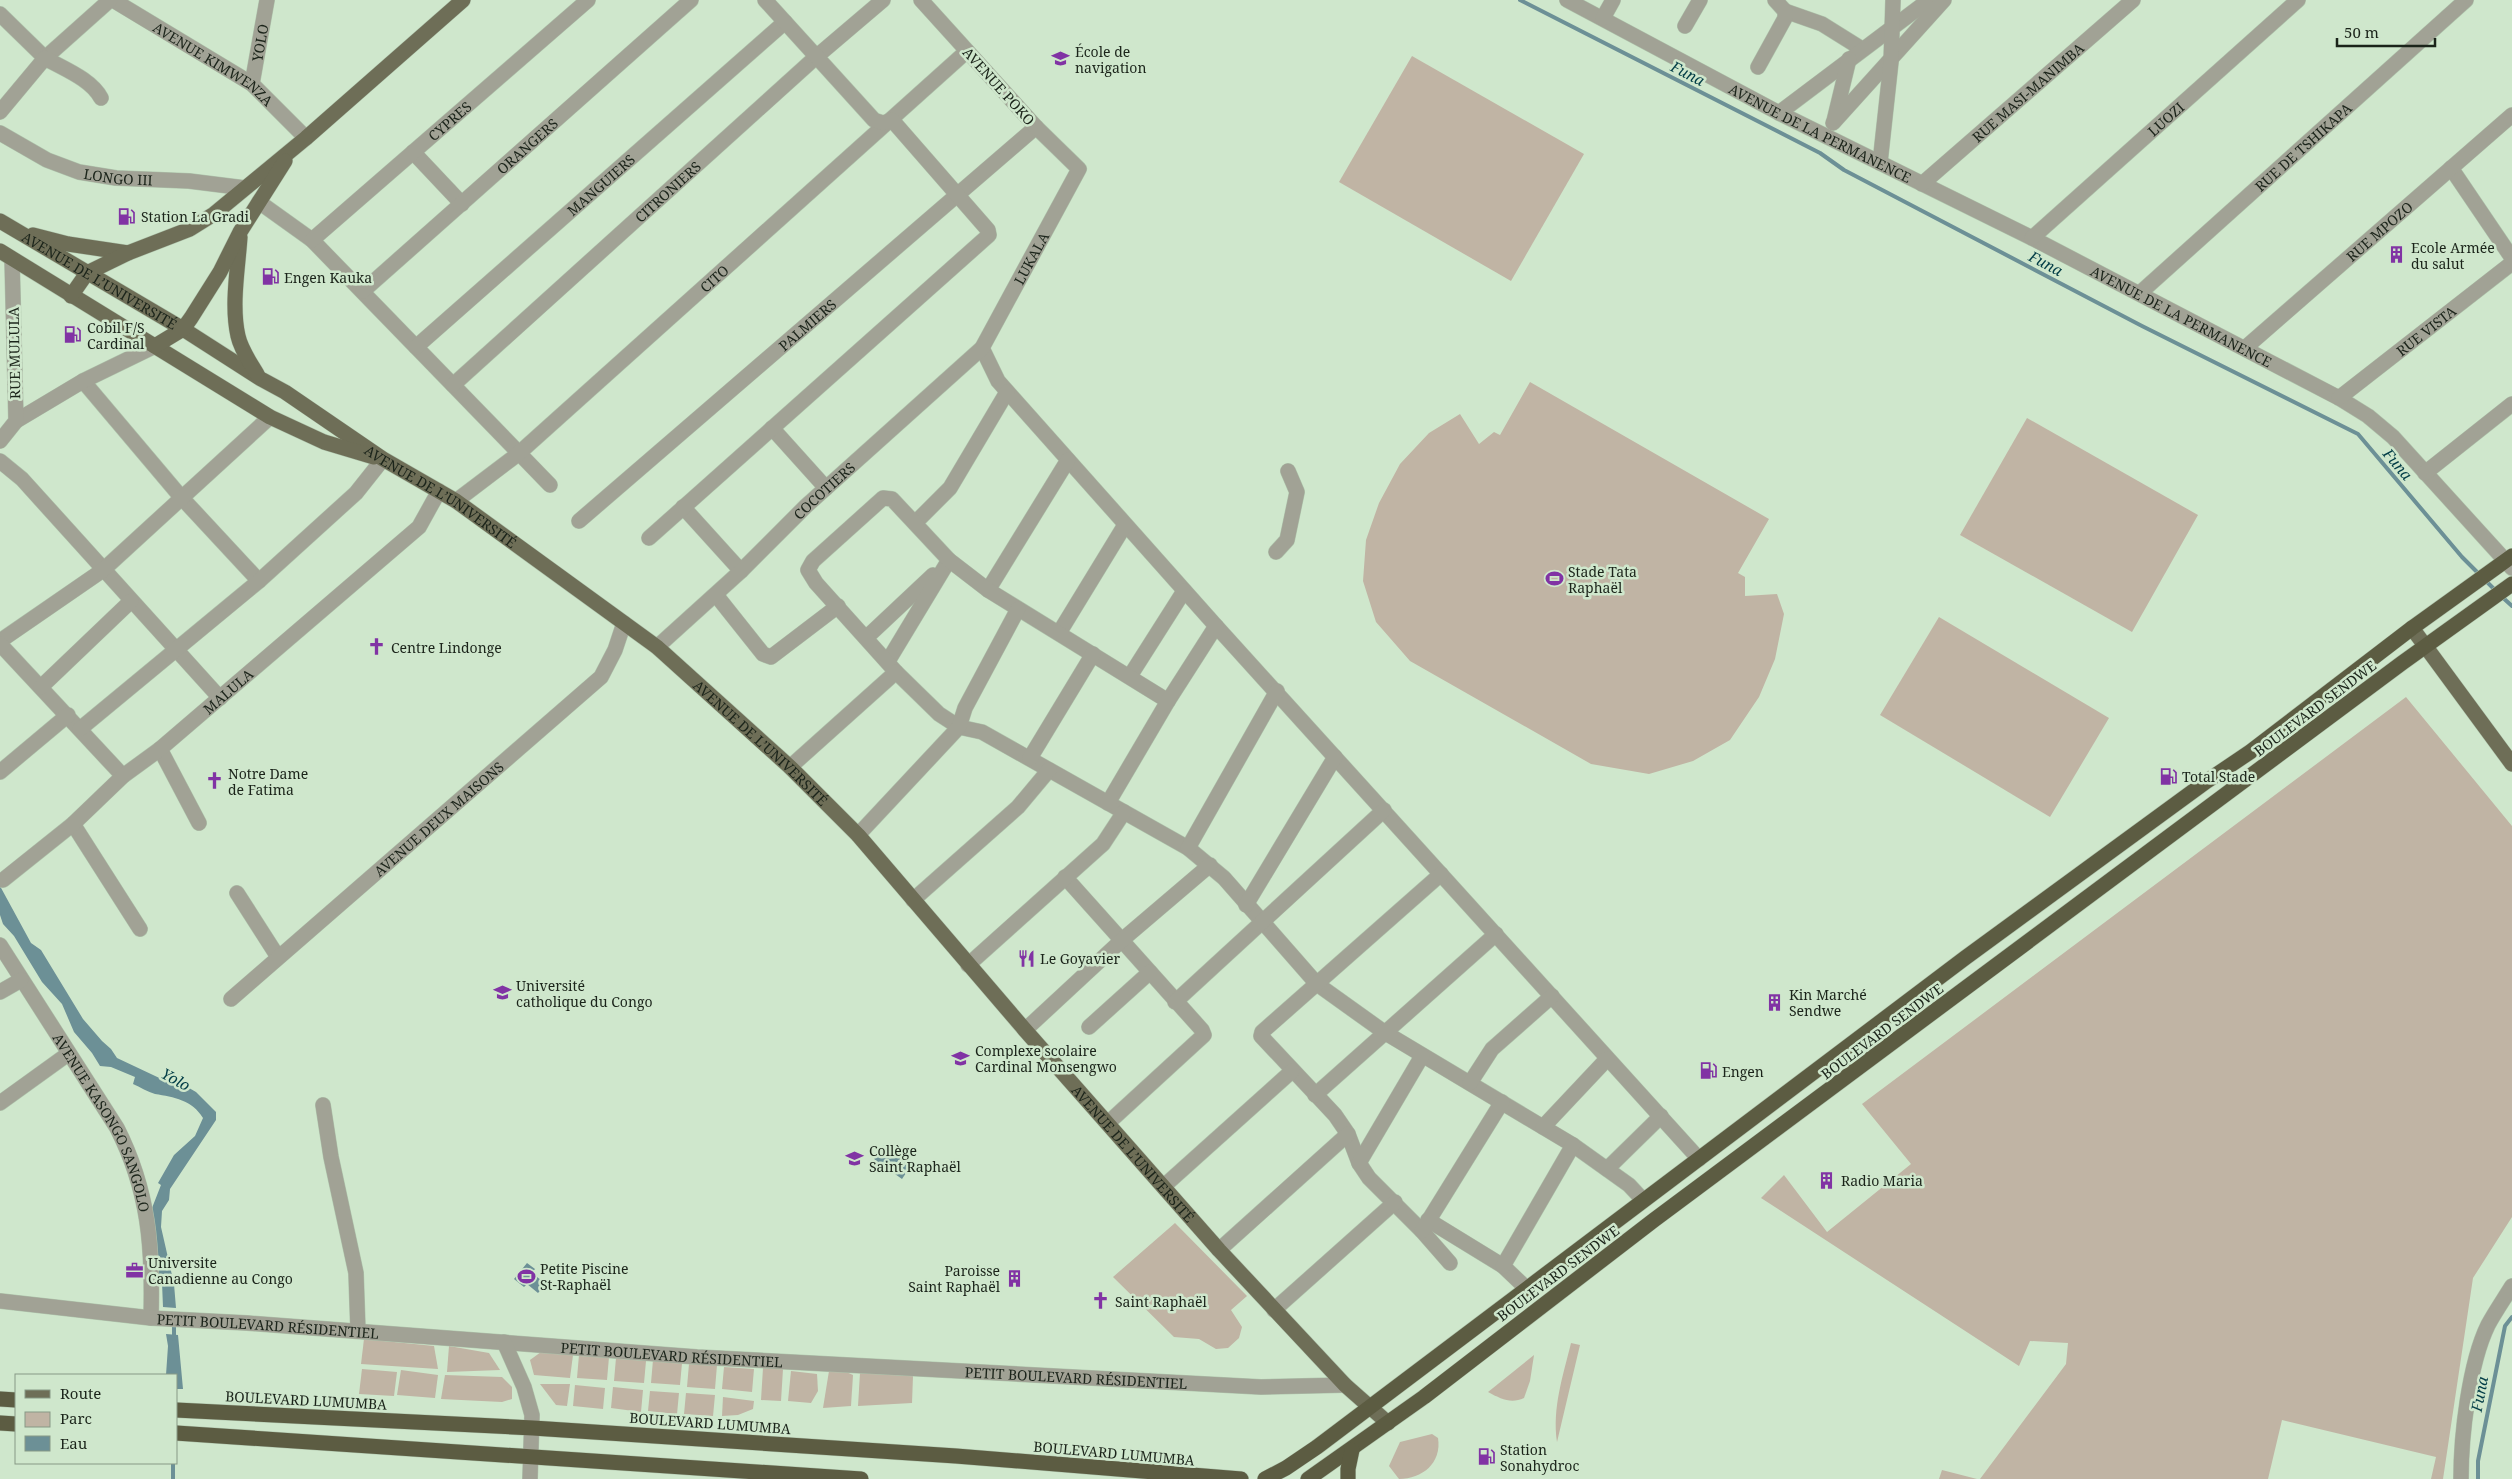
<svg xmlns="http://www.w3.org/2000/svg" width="2512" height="1479" font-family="'Noto Serif',serif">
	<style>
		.green { fill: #c0b4a4 }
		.water { fill: #6c9096 }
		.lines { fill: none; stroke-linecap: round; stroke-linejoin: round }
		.stream { stroke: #6c9096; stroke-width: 4 }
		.minor-casing { stroke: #afc4ac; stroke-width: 16 }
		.major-casing { stroke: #afc4ac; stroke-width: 16 }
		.highway-casing { stroke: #afc4ac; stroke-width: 16 }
		.minor { stroke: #a1a295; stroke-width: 15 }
		.major { stroke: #6e6e57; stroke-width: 15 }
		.highway { stroke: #5c5c42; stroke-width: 15 }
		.labels { text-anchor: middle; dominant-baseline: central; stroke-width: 5; stroke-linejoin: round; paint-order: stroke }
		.street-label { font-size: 14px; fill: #1b241a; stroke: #cfe7cc }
		.poi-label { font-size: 14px; fill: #1b241a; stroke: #cfe7cc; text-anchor: start }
		.water-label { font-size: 15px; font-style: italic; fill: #023d46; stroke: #cfe7cc }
	</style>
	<rect width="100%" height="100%" fill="#cfe7cc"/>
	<!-- green -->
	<g class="green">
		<path d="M1412 56 1584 154 1511 281 1339 182Z"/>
		<path d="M1530 382 1769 519 1738 573 1745 577V596L1777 594 1784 614 1775 659 1759 697 1730 740 1693 761 1649 774 1591 764 1410 661 1376 622 1363 581 1366 540 1379 503 1400 464 1429 433 1460 414 1479 444 1494 432 1500 435Z"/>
		<path d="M2027 418 2198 515 2132 632 1960 535Z"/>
		<path d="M1939 617 2109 718 2050 817 1880 715Z"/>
		<path d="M2406 697 2512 826V1217L2473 1278 2443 1479H2431L2436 1457 2282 1420 2268 1479H1980L2066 1364 2068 1343 2030 1341 2019 1366 1761 1198 1784 1175 1827 1232 1911 1164 1862 1104Z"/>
		<path d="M1175 1223 1247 1296 1231 1310 1242 1327 1239 1338 1228 1348 1216 1349 1199 1339 1174 1337 1113 1277Z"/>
		<path d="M364 1339 434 1346 438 1369 361 1364Z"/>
		<path d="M1571 1343 1580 1345 1557 1442C1552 1408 1563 1376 1571 1343Z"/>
		<path d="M449 1346 489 1353 500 1370 447 1372Z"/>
		<path d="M541 1352 573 1355 570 1378 534 1375 530 1360Z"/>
		<path d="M579 1355 609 1357 607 1380 577 1378Z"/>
		<path d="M1534 1355 1530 1381 1524 1398C1511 1404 1501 1399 1488 1392Z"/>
		<path d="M616 1358 646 1361 644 1383 614 1381Z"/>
		<path d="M653 1360 682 1363 680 1385 651 1383Z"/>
		<path d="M689 1364 717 1365 715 1389 687 1387Z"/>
		<path d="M724 1367 754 1369 752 1392 722 1389Z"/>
		<path d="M763 1368 783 1369 781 1401 761 1400Z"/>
		<path d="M362 1369 397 1372 394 1396 359 1394Z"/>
		<path d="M401 1370 438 1375 435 1398 397 1395Z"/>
		<path d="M791 1371 817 1374 818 1391 811 1403 788 1401Z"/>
		<path d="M829 1371H844L853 1375 851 1406 823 1408Z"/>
		<path d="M860 1373 913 1376 912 1403 858 1406Z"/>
		<path d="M445 1375 502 1377 512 1387V1399L502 1402 441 1399Z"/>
		<path d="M540 1384H570L567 1406 556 1405Z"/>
		<path d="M575 1385 605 1388 603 1409 573 1406Z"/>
		<path d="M613 1387 643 1390 641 1412 611 1408Z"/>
		<path d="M650 1391 679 1393 677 1414 648 1411Z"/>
		<path d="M686 1393 715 1395 713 1416 684 1414Z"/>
		<path d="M723 1397 754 1401 753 1409 738 1415 722 1416Z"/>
		<path d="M1432 1434 1438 1438C1442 1463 1422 1479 1399 1479L1389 1466 1400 1442Z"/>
		<path d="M1942 1470 1977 1479H1939Z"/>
	</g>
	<!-- water -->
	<g class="water">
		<path d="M0 886 31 943 41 950 83 1019 102 1041 111 1049 117 1058 170 1083 177 1081 196 1092 216 1112V1120L170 1189 169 1200 162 1211 161 1227 174 1284 176 1308 163 1307 162 1283 159 1274 152 1208 161 1185 158 1183 174 1155 195 1136 203 1118C192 1100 174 1097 155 1094 148 1092 140 1087 133 1084L135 1077 111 1067 100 1066 92 1053 74 1032 62 1004 42 982 14 936 3 924 0 915Z"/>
		<path d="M885 1144 912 1164 902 1179 874 1159Z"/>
		<path d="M527 1263 535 1269 532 1273 546 1284 538 1293 527 1284 524 1287 514 1279Z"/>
		<path d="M166 1334 178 1335 183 1389H176V1375H166L168 1346Z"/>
	</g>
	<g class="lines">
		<!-- stream -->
		<g class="stream">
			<path d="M1520 0 1820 153 1844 170 2142 326 2358 434 2462 557 2480 575"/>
			<path d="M2485 580 2496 591"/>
			<path d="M2501 596 2512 606"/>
			<path d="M174 1339V1323"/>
			<path d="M173 1479V1463"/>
			<path d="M2478 1479V1461L2505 1326 2512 1317"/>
		</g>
		<defs>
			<g id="minor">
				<path id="s1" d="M113 0 252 84 306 138"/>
				<path id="s2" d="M1567 0 1779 113 2032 238 2339 398 2368 416 2393 437 2512 568"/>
				<path d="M1785 11 1822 24 1862 49"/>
				<path d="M0 14 45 58 110 0"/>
				<path d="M1603 18 1613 0"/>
				<path d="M1685 26 1700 0"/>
				<path d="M1758 67 1785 18V11L1775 0"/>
				<path id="s3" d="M252 84 267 0"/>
				<path d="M0 112 45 58C64 69 91 79 101 98"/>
				<path d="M1779 113 1929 0"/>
				<path d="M1834 121 1849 59"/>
				<path d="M1833 123 1944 0"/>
				<path id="s4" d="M0 133 47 160 79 172 116 178 189 181 245 188"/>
				<path d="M413 152 462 204"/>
				<path d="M1880 163 1891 62 1893 0"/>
				<path d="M2451 168 2512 258"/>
				<path id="s5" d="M1922 184 2133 0"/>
				<path d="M259 202 312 240 550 485"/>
				<path id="s6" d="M2032 238 2298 0"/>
				<path id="s7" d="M312 240 588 0"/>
				<path id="s8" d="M363 291 691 0"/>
				<path id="s9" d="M2140 293 2466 0"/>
				<path id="s10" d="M416 347 785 22"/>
				<path d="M982 348 998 381 1216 626 1699 1159"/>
				<path id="s11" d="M2245 348 2512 115"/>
				<path d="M83 381 181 497 259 581"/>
				<path id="s12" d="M453 385 816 57 883 0"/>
				<path id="s13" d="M2339 398 2512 263"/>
				<path d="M16 421 83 381 155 346"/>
				<path d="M772 428 826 488"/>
				<path d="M0 441 16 421 12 259"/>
				<path d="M0 461 22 479 220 698"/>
				<path d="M2425 473 2512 404"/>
				<path id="s14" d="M456 501 518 454 967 51"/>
				<path d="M683 507 741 571"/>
				<path id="s15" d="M579 521 1036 127"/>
				<path d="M915 523 950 488 1007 392"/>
				<path d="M649 538 989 235 988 230 892 120 883 123 874 120 765 0"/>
				<path d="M1276 552 1287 540 1297 492 1288 471"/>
				<path d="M988 590 1068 460"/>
				<path d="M716 595 763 654 771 657 838 606"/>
				<path d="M1059 633 1125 525"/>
				<path d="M867 637 933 575"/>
				<path d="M0 641 103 570 270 417"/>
				<path d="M0 644 123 776"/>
				<path id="s16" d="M657 647 741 571 806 506 982 348 1079 169 1036 127 921 0"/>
				<path d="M888 661 949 560"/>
				<path d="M1130 676 1184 591"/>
				<path d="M41 687 131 601"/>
				<path d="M1168 701 988 590 949 560 892 499 883 498 813 561 808 570 816 583 896 672 939 714 959 727 982 732 1188 848 1224 878 1317 984 1384 1032 1573 1145 1629 1185 1643 1200"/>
				<path d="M80 729 259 581 356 493 383 459"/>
				<path d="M160 749 199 823"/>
				<path d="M1030 758 1093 654"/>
				<path d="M790 767 896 672"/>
				<path d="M0 772 68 715"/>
				<path d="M1108 803 1168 701 1216 626"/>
				<path d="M73 824 140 929"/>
				<path d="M858 835 959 727 965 708 1018 609"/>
				<path d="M1188 848 1277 691"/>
				<path d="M1441 874 1262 1032 1261 1036 1335 1115 1348 1134 1359 1163 1369 1178 1422 1231 1450 1263"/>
				<path d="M1065 877 1202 1030 1204 1035 1108 1123"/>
				<path id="s17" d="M3 880 73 824 123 776 160 749 419 527 439 491"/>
				<path d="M237 893 278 957"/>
				<path d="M913 900 1018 807 1049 770"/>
				<path d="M1246 905 1335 757"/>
				<path id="s18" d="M0 945 117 1128C149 1191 153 1248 151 1318"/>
				<path d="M968 965 1103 844 1124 812"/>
				<path d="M0 992 21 980"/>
				<path id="s19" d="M231 999 601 677 615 650 624 623"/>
				<path d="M1175 1002 1384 810"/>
				<path d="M1089 1027 1150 972"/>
				<path d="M1025 1030 1122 940 1210 865"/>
				<path d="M1470 1083 1492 1049 1552 996"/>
				<path d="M1315 1095 1496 934"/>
				<path d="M0 1103 68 1054"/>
				<path d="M323 1105 331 1157 356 1273 358 1331"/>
				<path d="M1543 1127 1607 1059"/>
				<path d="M1359 1163 1422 1056"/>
				<path d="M1607 1169 1661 1116"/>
				<path d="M1164 1186 1292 1071"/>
				<path d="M1428 1220 1503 1266 1526 1288"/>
				<path d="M1422 1231 1502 1102"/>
				<path d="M1219 1250 1348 1134"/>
				<path d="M1503 1266 1573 1145"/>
				<path id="s20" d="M0 1301 151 1318 247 1323 697 1357 1261 1387 1345 1385"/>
				<path d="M1274 1310 1395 1202"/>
				<path d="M504 1342 524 1387 532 1415 530 1479"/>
				<path d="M2461 1479C2461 1436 2469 1364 2488 1325 2495 1312 2504 1299 2512 1286"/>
			</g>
			<g id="major">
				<path id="s21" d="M0 221 183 329 261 379 285 392 383 459 456 501 657 647 790 767 858 835 1025 1030 1219 1250 1345 1385 1388 1423"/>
				<path d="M33 235 68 244 128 253"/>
				<path d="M240 237C238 268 231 305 238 336 241 350 250 362 257 374"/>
				<path d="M0 251 270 417 324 442 374 457"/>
				<path d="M71 296 87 273 128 253 190 229 214 214 306 138 463 0"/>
				<path d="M155 346 183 329 191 318 220 272 240 232 285 161"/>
				<path d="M2412 628 2512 764"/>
			</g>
			<g id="highway">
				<path d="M0 1399 16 1400"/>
				<path d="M176 1410 533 1428 956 1456 1241 1479"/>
				<path d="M0 1423 16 1424"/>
				<path d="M176 1433 861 1479"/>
				<path d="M1265 1479 1286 1468 1317 1447 1965 958 2207 781 2250 752 2412 628 2512 556"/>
				<path d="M1308 1479 1424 1397 1654 1220 2402 663 2512 584"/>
				<path d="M1348 1479V1469L1352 1450"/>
			</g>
		</defs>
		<!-- minor casing -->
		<use href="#minor" class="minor-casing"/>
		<!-- major casing -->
		<use href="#major" class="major-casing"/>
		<!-- highway casing -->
		<use href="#highway" class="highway-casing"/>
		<!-- minor -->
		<use href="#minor" class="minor"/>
		<!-- major -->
		<use href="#major" class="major"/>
		<!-- highway -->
		<use href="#highway" class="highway"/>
	</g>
	<!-- icons -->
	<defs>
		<symbol id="school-bare" viewBox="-9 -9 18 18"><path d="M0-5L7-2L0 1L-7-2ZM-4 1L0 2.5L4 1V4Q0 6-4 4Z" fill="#8133a4" stroke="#cfe7cc" stroke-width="2.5" paint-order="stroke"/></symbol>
		<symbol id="fuel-bare" viewBox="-9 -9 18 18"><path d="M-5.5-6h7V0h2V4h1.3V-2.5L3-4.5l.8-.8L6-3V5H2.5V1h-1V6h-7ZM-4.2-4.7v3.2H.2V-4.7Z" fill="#8133a4" stroke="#cfe7cc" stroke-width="2.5" paint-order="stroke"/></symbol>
		<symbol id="building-bare" viewBox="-9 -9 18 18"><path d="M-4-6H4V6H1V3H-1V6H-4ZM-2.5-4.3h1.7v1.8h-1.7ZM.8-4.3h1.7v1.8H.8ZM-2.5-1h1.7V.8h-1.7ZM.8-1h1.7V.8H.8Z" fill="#8133a4" stroke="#cfe7cc" stroke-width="2.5" paint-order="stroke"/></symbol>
		<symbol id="stadium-bare" viewBox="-9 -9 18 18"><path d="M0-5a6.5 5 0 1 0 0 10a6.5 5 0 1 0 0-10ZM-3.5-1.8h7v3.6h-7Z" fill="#8133a4" stroke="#cfe7cc" stroke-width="2.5" paint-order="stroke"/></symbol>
		<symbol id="church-bare" viewBox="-9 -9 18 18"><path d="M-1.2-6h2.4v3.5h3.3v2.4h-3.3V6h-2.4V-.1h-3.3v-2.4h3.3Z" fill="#8133a4" stroke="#cfe7cc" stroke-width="2.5" paint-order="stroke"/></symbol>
		<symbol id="restaurant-bare" viewBox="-9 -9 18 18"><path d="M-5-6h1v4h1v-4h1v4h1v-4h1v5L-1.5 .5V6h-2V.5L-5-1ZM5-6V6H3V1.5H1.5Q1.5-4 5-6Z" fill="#8133a4" stroke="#cfe7cc" stroke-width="2.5" paint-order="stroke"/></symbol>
		<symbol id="university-bare" viewBox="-9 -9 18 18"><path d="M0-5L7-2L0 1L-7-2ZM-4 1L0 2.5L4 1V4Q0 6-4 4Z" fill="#8133a4" stroke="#cfe7cc" stroke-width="2.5" paint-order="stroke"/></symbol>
		<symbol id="office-bare" viewBox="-9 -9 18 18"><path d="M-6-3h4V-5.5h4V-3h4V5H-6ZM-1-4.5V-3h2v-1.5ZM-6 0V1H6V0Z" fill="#8133a4" stroke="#cfe7cc" stroke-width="2.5" paint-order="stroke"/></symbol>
	</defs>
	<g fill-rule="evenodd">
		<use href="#school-bare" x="1048" y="46" width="25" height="25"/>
		<use href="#fuel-bare" x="114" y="204" width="25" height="25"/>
		<use href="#building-bare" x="2384" y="242" width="25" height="25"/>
		<use href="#fuel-bare" x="258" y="264" width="25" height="25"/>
		<use href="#fuel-bare" x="60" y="322" width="25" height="25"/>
		<use href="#stadium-bare" x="1542" y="566" width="25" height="25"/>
		<use href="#church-bare" x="364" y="634" width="25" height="25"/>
		<use href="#fuel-bare" x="2156" y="764" width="25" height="25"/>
		<use href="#church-bare" x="202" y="768" width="25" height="25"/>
		<use href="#restaurant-bare" x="1014" y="946" width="25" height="25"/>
		<use href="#university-bare" x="490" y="980" width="25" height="25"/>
		<use href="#building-bare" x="1762" y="990" width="25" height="25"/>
		<use href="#school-bare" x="948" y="1046" width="25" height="25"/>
		<use href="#fuel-bare" x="1696" y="1058" width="25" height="25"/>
		<use href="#school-bare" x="842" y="1146" width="25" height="25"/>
		<use href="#building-bare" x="1814" y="1168" width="25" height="25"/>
		<use href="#office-bare" x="122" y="1258" width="25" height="25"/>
		<use href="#stadium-bare" x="514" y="1264" width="25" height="25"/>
		<use href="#building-bare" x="1002" y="1266" width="25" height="25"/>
		<use href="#church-bare" x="1088" y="1288" width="25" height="25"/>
		<use href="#fuel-bare" x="1474" y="1444" width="25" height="25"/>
	</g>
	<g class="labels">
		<!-- street labels -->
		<g class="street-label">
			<text stroke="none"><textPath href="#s3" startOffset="42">YOLO</textPath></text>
			<text stroke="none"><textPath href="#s1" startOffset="119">AVENUE KIMWENZA</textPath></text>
			<text transform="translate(999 86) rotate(48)">AVENUE POKO</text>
			<text stroke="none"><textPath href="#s5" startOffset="140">RUE MASI-MANIMBA</textPath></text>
			<text stroke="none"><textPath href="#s6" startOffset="179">LUOZI</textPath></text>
			<text stroke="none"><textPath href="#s7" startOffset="182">CYPRES</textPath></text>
			<text stroke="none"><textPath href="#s2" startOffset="286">AVENUE DE LA PERMANENCE</textPath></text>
			<text stroke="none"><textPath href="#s8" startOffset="219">ORANGERS</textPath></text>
			<text stroke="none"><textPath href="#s9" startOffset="219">RUE DE TSHIKAPA</textPath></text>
			<text stroke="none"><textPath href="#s4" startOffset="128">LONGO III</textPath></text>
			<text stroke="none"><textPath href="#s10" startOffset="246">MANGUIERS</textPath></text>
			<text stroke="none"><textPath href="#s12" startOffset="289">CITRONIERS</textPath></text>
			<text stroke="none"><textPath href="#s11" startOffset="178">RUE MPOZO</textPath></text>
			<text stroke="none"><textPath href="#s16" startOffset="544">LUKALA</textPath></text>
			<text stroke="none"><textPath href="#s14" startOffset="341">CITO</textPath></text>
			<text stroke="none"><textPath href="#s21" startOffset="116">AVENUE DE L’UNIVERSITÉ</textPath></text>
			<text stroke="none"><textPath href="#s2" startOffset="691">AVENUE DE LA PERMANENCE</textPath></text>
			<text stroke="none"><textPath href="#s15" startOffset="301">PALMIERS</textPath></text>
			<text stroke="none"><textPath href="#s13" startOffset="110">RUE VISTA</textPath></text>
			<text transform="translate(14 353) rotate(-91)">RUE MULULA</text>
			<text stroke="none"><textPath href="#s16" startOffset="229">COCOTIERS</textPath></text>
			<text stroke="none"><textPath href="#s21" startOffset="520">AVENUE DE L’UNIVERSITÉ</textPath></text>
			<text stroke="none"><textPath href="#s17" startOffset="294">MALULA</textPath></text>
			<text transform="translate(2315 708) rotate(-37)">BOULEVARD SENDWE</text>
			<text stroke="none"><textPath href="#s21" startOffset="925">AVENUE DE L’UNIVERSITÉ</textPath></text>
			<text stroke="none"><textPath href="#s19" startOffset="275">AVENUE DEUX MAISONS</textPath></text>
			<text transform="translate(1882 1031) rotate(-37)">BOULEVARD SENDWE</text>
			<text stroke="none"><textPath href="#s18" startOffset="206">AVENUE KASONGO SANGOLO</textPath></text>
			<text stroke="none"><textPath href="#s21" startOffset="1480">AVENUE DE L’UNIVERSITÉ</textPath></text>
			<text transform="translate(1558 1273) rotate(-37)">BOULEVARD SENDWE</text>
			<text stroke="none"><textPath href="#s20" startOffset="269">PETIT BOULEVARD RÉSIDENTIEL</textPath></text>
			<text stroke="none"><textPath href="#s20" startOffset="674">PETIT BOULEVARD RÉSIDENTIEL</textPath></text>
			<text stroke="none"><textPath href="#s20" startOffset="1079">PETIT BOULEVARD RÉSIDENTIEL</textPath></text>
			<text transform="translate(306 1400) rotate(3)">BOULEVARD LUMUMBA</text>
			<text transform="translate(710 1423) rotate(4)">BOULEVARD LUMUMBA</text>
			<text transform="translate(1114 1453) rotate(5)">BOULEVARD LUMUMBA</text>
		</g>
		<!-- poi labels -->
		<g class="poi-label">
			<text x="1075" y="51">École de<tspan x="1075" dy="16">navigation</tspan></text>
			<text x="141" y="216">Station La Gradi</text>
			<text x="2411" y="247">Ecole Armée<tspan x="2411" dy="16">du salut</tspan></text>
			<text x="284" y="277">Engen Kauka</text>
			<text x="87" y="327">Cobil F/S<tspan x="87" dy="16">Cardinal</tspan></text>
			<text x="1568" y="571">Stade Tata<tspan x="1568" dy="16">Raphaël</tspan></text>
			<text x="391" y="647">Centre Lindonge</text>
			<text x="228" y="773">Notre Dame<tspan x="228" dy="16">de Fatima</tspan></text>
			<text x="2182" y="776">Total Stade</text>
			<text x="1040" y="958">Le Goyavier</text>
			<text x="516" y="985">Université<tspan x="516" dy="16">catholique du Congo</tspan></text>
			<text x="1789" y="994">Kin Marché<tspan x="1789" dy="16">Sendwe</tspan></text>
			<text x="975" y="1050">Complexe scolaire<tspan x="975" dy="16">Cardinal Monsengwo</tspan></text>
			<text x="1722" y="1071">Engen</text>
			<text x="869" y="1150">Collège<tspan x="869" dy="16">Saint Raphaël</tspan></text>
			<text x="1841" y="1180">Radio Maria</text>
			<text x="148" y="1262">Universite<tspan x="148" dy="16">Canadienne au Congo</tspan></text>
			<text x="540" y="1268">Petite Piscine<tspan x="540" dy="16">St-Raphaël</tspan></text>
			<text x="1000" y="1270" text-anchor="end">Paroisse<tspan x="1000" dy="16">Saint Raphaël</tspan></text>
			<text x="1115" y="1301">Saint Raphaël</text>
			<text x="1500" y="1449">Station<tspan x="1500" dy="16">Sonahydroc</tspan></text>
		</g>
		<!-- water labels -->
		<g class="water-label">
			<text transform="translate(1688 73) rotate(27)">Funa</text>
			<text transform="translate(2046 263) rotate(28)">Funa</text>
			<text transform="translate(2398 464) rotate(50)">Funa</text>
			<text transform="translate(176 1079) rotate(29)">Yolo</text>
			<text transform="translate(2479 1394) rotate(-79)">Funa</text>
		</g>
	</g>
	<!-- legend -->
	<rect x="15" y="1374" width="162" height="90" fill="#cfe7cc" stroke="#879985"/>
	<rect x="25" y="1390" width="25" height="8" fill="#6e6e57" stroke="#879985"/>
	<text x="60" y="1399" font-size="15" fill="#1b241a">Route</text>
	<rect x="25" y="1412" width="25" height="15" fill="#c0b4a4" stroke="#879985"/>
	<text x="60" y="1424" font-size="15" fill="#1b241a">Parc</text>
	<rect x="25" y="1436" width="25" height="15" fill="#6c9096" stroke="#879985"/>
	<text x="60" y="1449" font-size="15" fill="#1b241a">Eau</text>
	<!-- scale -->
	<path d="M2337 38v8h98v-8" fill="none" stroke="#1b241a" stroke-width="2.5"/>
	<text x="2344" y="38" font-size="15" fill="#1b241a" stroke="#cfe7cc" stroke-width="4" paint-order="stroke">50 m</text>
</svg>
